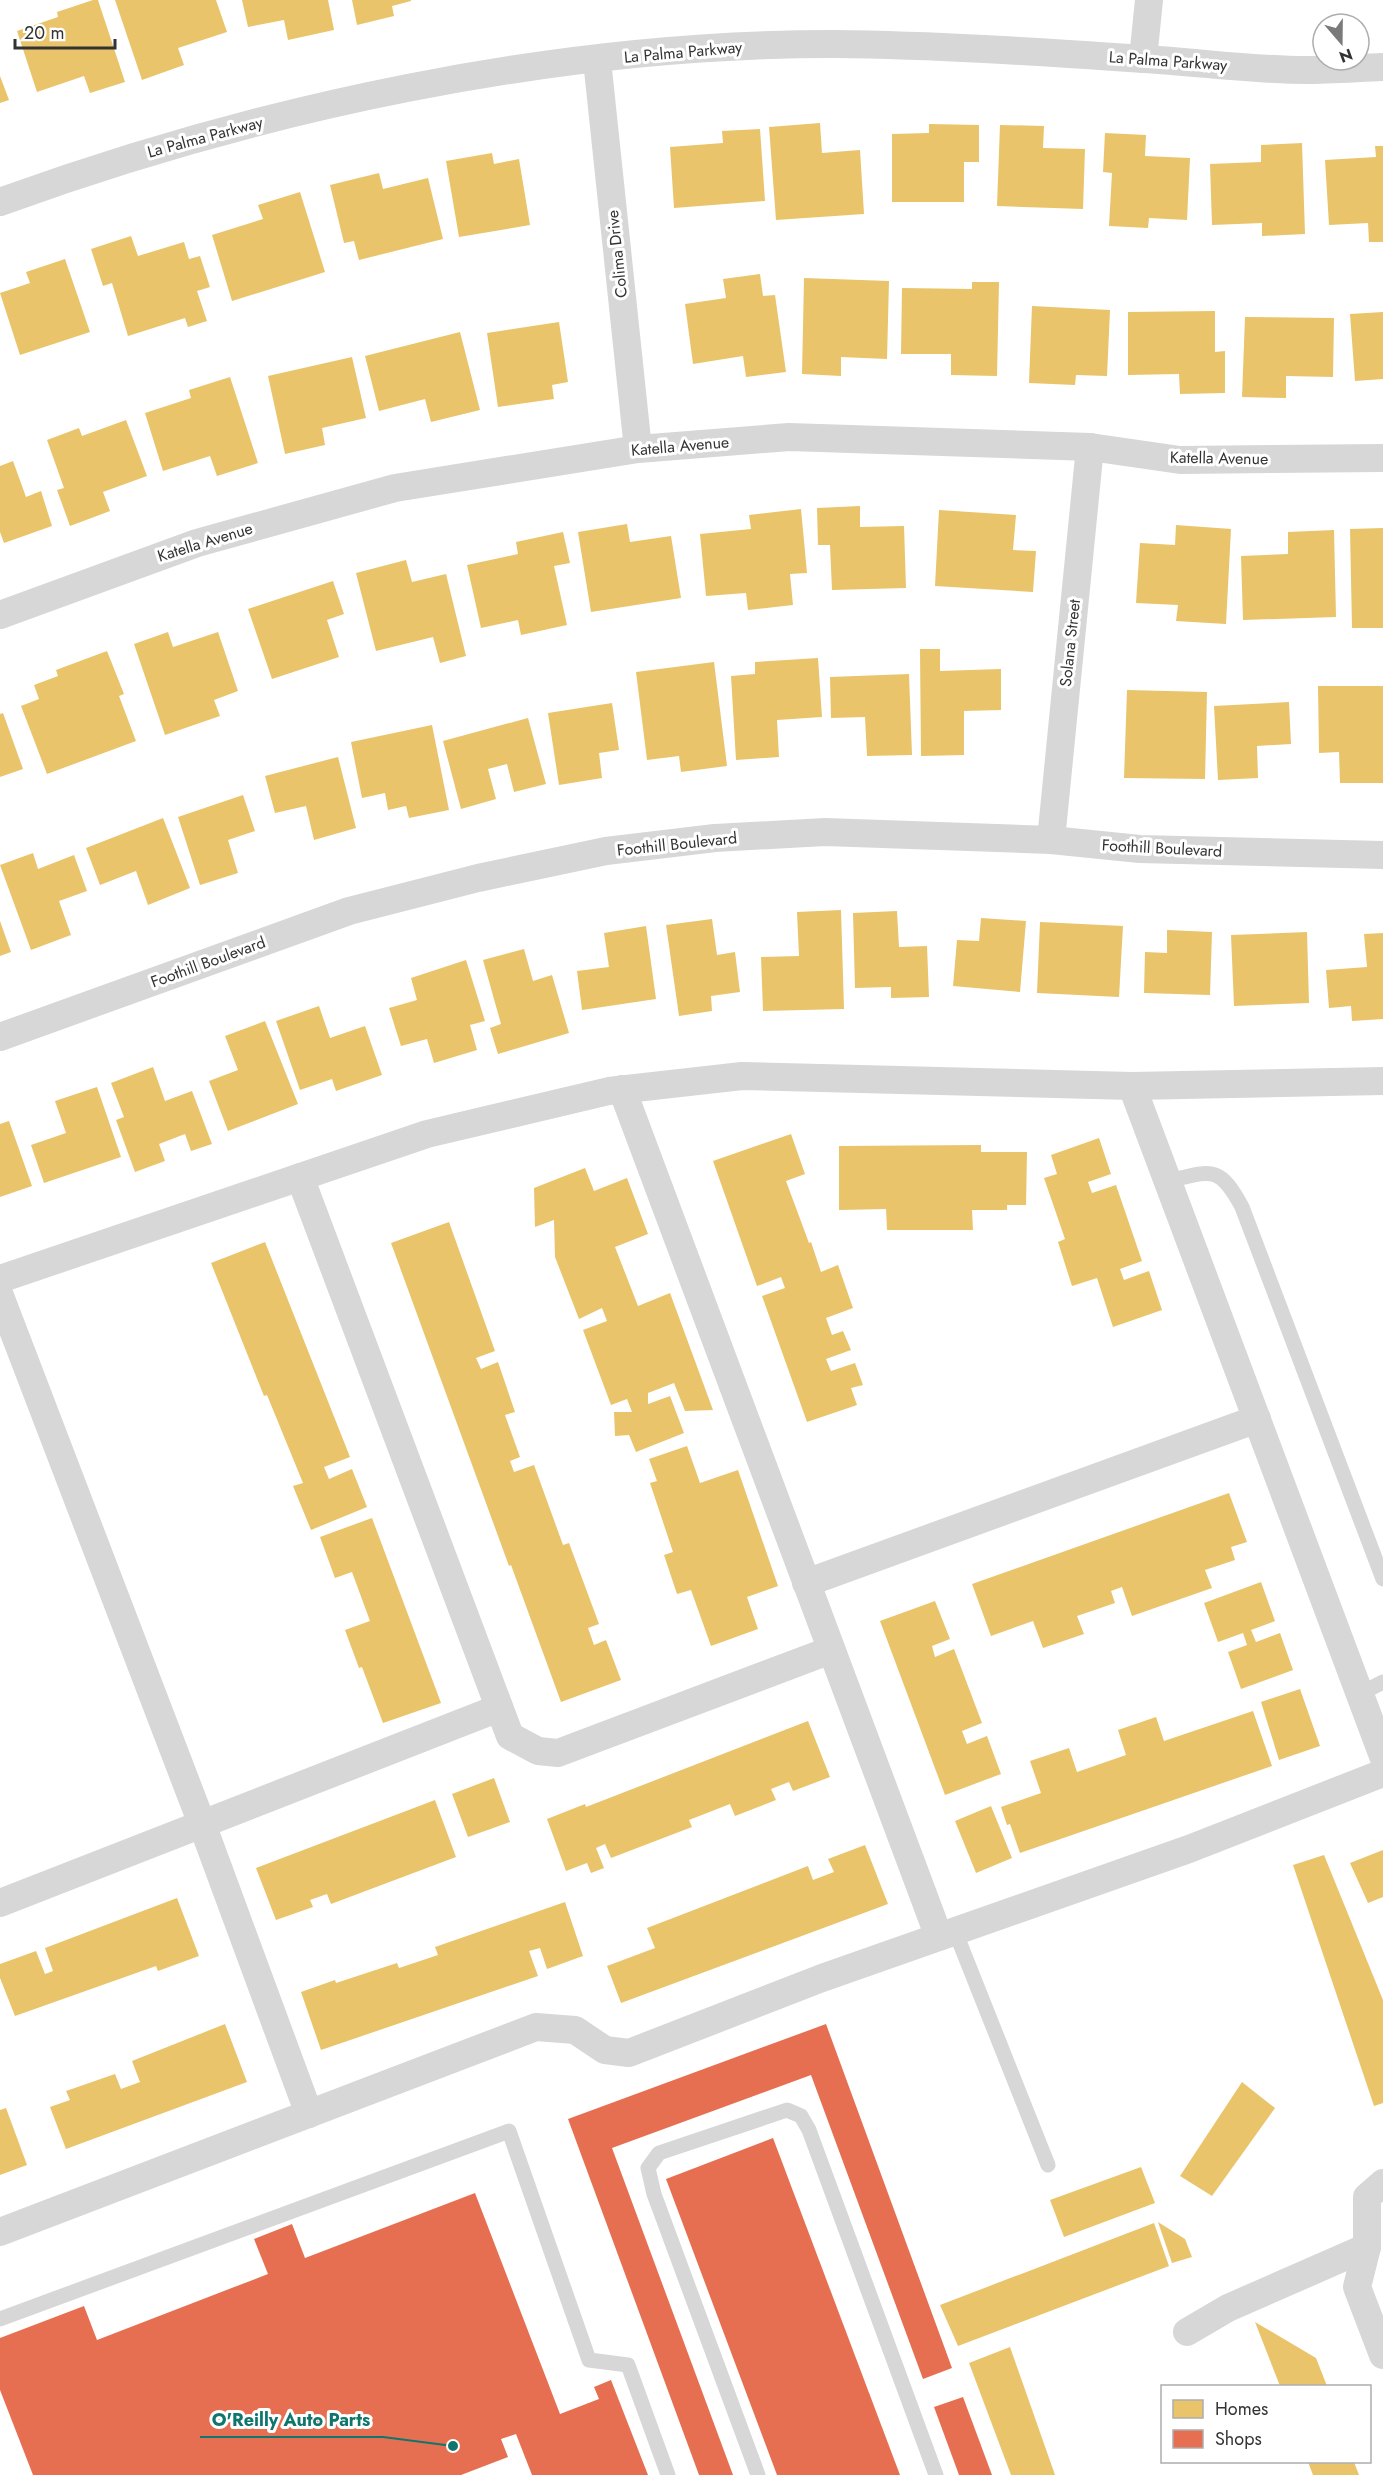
<svg xmlns="http://www.w3.org/2000/svg" width="1383" height="2475" font-family="Jost,sans-serif">
	<style>
		.homes { fill: #e9c46a }
		.shops { fill: #e76f51 }
		.lines { fill: none; stroke-linecap: round; stroke-linejoin: round }
		.lane { stroke: #d7d7d7; stroke-width: 15 }
		.street { stroke: #d7d7d7; stroke-width: 28 }
		.labels { text-anchor: middle; dominant-baseline: central; stroke-width: 6; stroke-linejoin: round; paint-order: stroke }
		.street-label { font-size: 16px; fill: #333; stroke: #fff }
		.leader { fill: none; stroke: #0f766e; stroke-width: 2 }
		.callout-dot { fill: #0f766e; stroke: #fff; stroke-width: 2 }
		.callout-label { font-size: 18px; text-anchor: middle; font-weight: bold; fill: #0f766e; stroke: #fff; stroke-width: 6; stroke-linejoin: round; paint-order: stroke }
	</style>
	<rect width="100%" height="100%" fill="#fff"/>
	<!-- homes -->
	<g class="homes">
		<path d="M93 0H98L125 82 90 93 84 76 37 92 17 31 58 17 57 12Z"/>
		<path d="M115 0H216L227 32 178 48 184 65 142 80Z"/>
		<path d="M242 0H328L334 30 288 40 284 20 248 27Z"/>
		<path d="M352 0H411V1L392 6 394 16 357 25Z"/>
		<path d="M0 76 9 100 0 103Z"/>
		<path d="M820 123 822 153 860 150 864 214 776 220 769 127Z"/>
		<path d="M929 124 979 125V162H964V202H892V134L929 133Z"/>
		<path d="M1000 125 1044 126 1043 148 1085 149 1083 209 997 206Z"/>
		<path d="M760 129 765 201 674 208 670 147 723 143 722 131Z"/>
		<path d="M1105 133 1146 135 1145 156 1190 158 1187 220 1149 218 1148 228 1109 226 1112 173 1103 172Z"/>
		<path d="M1302 143 1305 234 1262 236V223L1212 225 1210 164 1261 162V145Z"/>
		<path d="M1375 146H1383V242H1369L1368 223 1329 225 1325 160 1376 157Z"/>
		<path d="M492 153 494 164 519 159 530 225 459 237 446 161Z"/>
		<path d="M379 173 383 189 428 178 443 239 359 260 354 241 344 243 330 185Z"/>
		<path d="M300 192 325 272 232 301 212 235 263 219 258 205Z"/>
		<path d="M131 236 138 256 184 242 189 259 200 256 210 287 197 291 207 321 188 327 185 318 128 336 112 283 103 286 91 249Z"/>
		<path d="M65 259 90 332 20 355 0 293 30 283 26 272Z"/>
		<path d="M760 274 763 296 775 295 786 372 746 377 743 356 693 364 685 304 726 298 723 279Z"/>
		<path d="M804 278 889 281 887 359 841 357V376L802 374Z"/>
		<path d="M972 282H999L997 376 951 375V354H901L902 288 972 289Z"/>
		<path d="M1032 306 1110 310 1107 376 1076 375 1075 385 1029 383Z"/>
		<path d="M1215 311V352L1225 351V393L1180 394 1179 374 1128 375V312Z"/>
		<path d="M1383 312V379L1355 381 1350 314Z"/>
		<path d="M1245 317 1334 318 1333 377 1286 376V398L1242 397Z"/>
		<path d="M559 322 568 382 552 385 554 399 498 407 487 333Z"/>
		<path d="M460 332 480 410 431 422 425 399 379 411 365 356Z"/>
		<path d="M352 357 366 418 322 428 325 445 285 454 268 376Z"/>
		<path d="M230 377 258 463 217 476 210 456 163 471 145 413 191 398 189 390Z"/>
		<path d="M126 420 147 476 103 492 110 511 70 526 57 490 64 488 47 440 79 428 82 436Z"/>
		<path d="M13 461 26 497 41 491 52 526 4 543 0 532V466Z"/>
		<path d="M860 506V527L904 526 906 588 832 590 830 545H818L817 508Z"/>
		<path d="M801 509 807 573 790 574 793 605 748 610 746 593 706 596 700 534 751 529 749 515Z"/>
		<path d="M939 510 1016 515 1013 550 1036 551 1033 592 935 586Z"/>
		<path d="M627 524 630 542 671 536 681 598 591 612 578 532Z"/>
		<path d="M1176 525 1231 529 1226 624 1176 621 1178 605 1136 603 1140 543 1175 545Z"/>
		<path d="M1383 528V628H1352L1350 529Z"/>
		<path d="M1334 530 1336 617 1243 620 1241 556 1288 554V532Z"/>
		<path d="M563 532 570 563 554 566 567 625 521 635 518 620 481 628 467 565 518 554 516 542Z"/>
		<path d="M406 560 412 582 446 574 466 656 440 663 433 637 376 651 356 573Z"/>
		<path d="M333 581 344 614 327 620 339 657 272 679 248 609Z"/>
		<path d="M168 632 173 647 218 632 238 691 214 700 220 716 165 735 134 644Z"/>
		<path d="M920 649H940V671L1001 669V710L964 711V755L921 756Z"/>
		<path d="M107 651 124 694 119 696 136 741 47 774 21 706 39 699 34 685 58 676 56 670Z"/>
		<path d="M818 658 822 717 777 720 779 757 736 760 731 676 755 674V662Z"/>
		<path d="M714 662 727 766 681 772 679 756 647 760 636 672Z"/>
		<path d="M909 674 912 755 867 756 865 717 831 718 830 677Z"/>
		<path d="M1318 686H1383V783H1340L1339 752 1319 753Z"/>
		<path d="M1127 690 1207 692 1205 779 1124 778Z"/>
		<path d="M1289 702 1291 744 1257 746 1258 778 1218 780 1214 706Z"/>
		<path d="M612 703 619 750 599 753 602 778 559 785 548 713Z"/>
		<path d="M3 713 23 769 0 777V714Z"/>
		<path d="M528 718 546 784 514 792 507 764 488 769 496 799 461 809 443 741Z"/>
		<path d="M432 725 449 810 409 818 406 806 388 810 385 793 362 798 351 742Z"/>
		<path d="M338 757 356 828 314 840 306 806 275 813 265 776Z"/>
		<path d="M243 795 255 831 228 840 238 873 200 885 178 817Z"/>
		<path d="M163 818 190 888 148 905 136 871 100 885 86 848Z"/>
		<path d="M33 853 38 869 74 855 87 891 59 901 71 935 31 950 0 865Z"/>
		<path d="M841 910 844 1009 763 1011 761 957 799 956 797 912Z"/>
		<path d="M897 911 899 947 927 946 929 997 891 998V987L855 988 853 913Z"/>
		<path d="M981 918 1026 921 1020 992 953 986 957 940 979 941Z"/>
		<path d="M712 919 717 955 735 952 740 992 711 996 712 1011 679 1016 666 925Z"/>
		<path d="M0 921 11 952 0 956Z"/>
		<path d="M1040 922 1123 926 1119 997 1037 993Z"/>
		<path d="M646 926 656 999 582 1010 577 971 609 967 604 933Z"/>
		<path d="M1167 930 1212 932 1210 995 1144 993 1145 952 1167 953Z"/>
		<path d="M1307 932 1309 1003 1234 1006 1231 935Z"/>
		<path d="M1383 933V1019L1352 1021 1351 1006 1329 1008 1326 970 1367 967 1364 934Z"/>
		<path d="M524 949 533 981 552 975 569 1033 498 1054 490 1028 501 1024 483 960Z"/>
		<path d="M466 960 485 1021 470 1025 477 1050 434 1063 427 1039 401 1046 389 1008 417 1000 411 978Z"/>
		<path d="M319 1006 330 1038 365 1026 382 1075 336 1091 332 1079 300 1090 276 1021Z"/>
		<path d="M265 1021 298 1104 228 1131 209 1081 238 1070 225 1036Z"/>
		<path d="M153 1067 165 1101 192 1091 212 1144 191 1151 185 1134 159 1144 165 1161 135 1172 116 1120 124 1117 111 1083Z"/>
		<path d="M97 1087 121 1157 44 1183 31 1145 66 1133 55 1101Z"/>
		<path d="M9 1121 32 1186 0 1197V1124Z"/>
		<path d="M791 1134 805 1174 786 1181 809 1243 811 1242 821 1272 838 1265 853 1308 826 1318 832 1335 843 1331 851 1350 826 1359 831 1371 855 1363 863 1385 851 1388 857 1405 807 1422 762 1296 785 1288 781 1277 757 1286 713 1161Z"/>
		<path d="M1099 1138 1111 1174 1088 1182 1092 1193 1116 1185 1142 1261 1120 1269 1124 1280 1149 1271 1162 1310 1113 1327 1097 1278 1072 1286 1058 1242 1065 1239 1044 1178 1057 1174 1051 1155Z"/>
		<path d="M981 1145V1152H1027L1026 1205H1007V1210H972L973 1230H887L886 1209 839 1210V1146Z"/>
		<path d="M585 1168 594 1191 627 1178 648 1234 615 1247 638 1306 670 1293 713 1410 685 1411 674 1383 648 1393V1404L670 1396 684 1433 636 1452 629 1435 615 1436 614 1412H632L627 1399 611 1405 583 1330 607 1321 602 1308 579 1319 555 1257 554 1220 535 1227 534 1188Z"/>
		<path d="M449 1222 495 1351 476 1358 481 1369 498 1362 515 1412 505 1415 520 1457 510 1461 514 1472 534 1465 563 1545 569 1543 599 1624 588 1628 594 1645 606 1640 621 1680 561 1702 511 1565 509 1566 391 1243Z"/>
		<path d="M265 1242 350 1457 324 1467 329 1479 352 1469 367 1507 311 1530 293 1486 303 1483 267 1395 264 1396 211 1263Z"/>
		<path d="M687 1446 700 1483 738 1470 778 1586 747 1597 758 1629 711 1646 691 1590 677 1594 664 1555 673 1552 650 1483 657 1481 649 1459Z"/>
		<path d="M1229 1493 1247 1542 1231 1547 1235 1560 1205 1570 1212 1588 1132 1616 1122 1587 1111 1591 1115 1603 1077 1616 1084 1634 1043 1648 1033 1621 991 1636 972 1584Z"/>
		<path d="M372 1518 441 1703 383 1723 362 1667 359 1668 345 1630 370 1621 352 1572 335 1578 320 1537Z"/>
		<path d="M1261 1582 1275 1621 1251 1630 1256 1642 1280 1633 1293 1670 1241 1689 1228 1652 1247 1645 1243 1633 1218 1642 1204 1603Z"/>
		<path d="M935 1601 950 1639 932 1646 935 1657 954 1649 982 1723 962 1731 967 1744 987 1736 1001 1774 945 1795 880 1621Z"/>
		<path d="M1300 1689 1320 1746 1279 1760 1261 1702Z"/>
		<path d="M1253 1711 1272 1766 1020 1853 1010 1824 1007 1825 1001 1807 1041 1793 1030 1761 1069 1748 1077 1772 1126 1755 1118 1730 1156 1717 1164 1741Z"/>
		<path d="M808 1721 830 1777 793 1791 789 1782 771 1789 776 1800 735 1816 730 1804 689 1820 692 1827 611 1858 605 1844 596 1848 604 1868 591 1873 587 1863 566 1871 547 1819 585 1804 586 1807Z"/>
		<path d="M494 1778 510 1822 468 1837 452 1794Z"/>
		<path d="M435 1800 456 1857 331 1904 327 1894 310 1900 313 1907 276 1920 256 1868Z"/>
		<path d="M991 1806 1012 1858 976 1873 955 1821Z"/>
		<path d="M865 1845 888 1904 621 2003 607 1966 655 1948 647 1928 808 1866 813 1880 834 1872 828 1859Z"/>
		<path d="M1383 1850V1897L1368 1903 1350 1863Z"/>
		<path d="M1324 1855 1383 2000V2103L1374 2106 1293 1865Z"/>
		<path d="M177 1898 199 1956 158 1971 156 1966 15 2016 0 1978V1964L36 1951 45 1974 53 1971 45 1948Z"/>
		<path d="M565 1902 583 1956 547 1969 540 1948 529 1951 538 1976 321 2050 301 1992 335 1980 336 1983 397 1963 399 1968 438 1955 435 1947Z"/>
		<path d="M225 2024 247 2082 66 2149 50 2107 70 2100 66 2091 115 2074 121 2089 140 2082 132 2061Z"/>
		<path d="M1242 2082 1275 2108 1212 2196 1180 2176Z"/>
		<path d="M6 2108 27 2165 0 2175V2110Z"/>
		<path d="M1141 2167 1155 2203 1064 2237 1050 2200Z"/>
		<path d="M1158 2222 1185 2239 1192 2257 1172 2263Z"/>
		<path d="M1154 2223 1169 2266 958 2346 940 2305Z"/>
		<path d="M1255 2322 1316 2358 1327 2386H1280Z"/>
		<path d="M1010 2347 1055 2475H1011L969 2363Z"/>
		<path d="M1308 2462H1354L1359 2475H1313Z"/>
	</g>
	<!-- shops -->
	<g class="shops">
		<path d="M826 2024 952 2368 923 2379 811 2075 612 2148 733 2475H699L568 2119Z"/>
		<path d="M773 2138 900 2475H777L666 2179Z"/>
		<path d="M475 2193 560 2414 599 2399 594 2387 611 2380 648 2475H532L516 2434 501 2439 508 2457 461 2475H33L0 2390V2338L84 2306 97 2340 268 2274 254 2239 292 2224 305 2258Z"/>
		<path d="M963 2397 992 2475H959L934 2407Z"/>
	</g>
	<g class="lines">
		<!-- lane -->
		<g class="lane">
			<path d="M1168 1181C1211 1171 1219 1164 1242 1207L1383 1579"/>
			<path d="M1360 1694 1383 1682"/>
			<path d="M955 1931 1048 2165"/>
			<path d="M0 2319 509 2131 589 2360 628 2365 668 2475"/>
			<path d="M758 2475 654 2194 648 2168 659 2153 787 2110 801 2116 809 2130 936 2475"/>
		</g>
		<!-- street -->
		<g class="street">
			<path d="M1143 59 1149 0"/>
			<path d="M597 60 638 449"/>
			<path d="M0 202C261 107 556 44 834 44 937 45 1041 52 1144 59 1197 62 1252 70 1306 70 1331 70 1357 68 1383 67"/>
			<path d="M0 615 197 543 395 488 638 449 789 437 1090 447 1180 460 1383 458"/>
			<path d="M1051 840 1090 447"/>
			<path d="M0 1037 349 911 478 878 606 851 715 838 825 832 1051 840 1140 849 1383 855"/>
			<path d="M1132 1086 1383 1756"/>
			<path d="M622 1089 939 1937"/>
			<path d="M300 1177 510 1736 538 1751 558 1753 831 1650"/>
			<path d="M0 1279 427 1134 609 1091 742 1076 1132 1086 1383 1081"/>
			<path d="M0 1296 202 1824 309 2114"/>
			<path d="M806 1583 1257 1419"/>
			<path d="M0 1903 499 1708"/>
			<path d="M1383 2183 1367 2197V2247L1357 2287 1383 2355"/>
			<path d="M0 2232 536 2027 575 2030 605 2050 629 2053 822 1978 1189 1849 1383 1773"/>
			<path d="M1187 2332 1228 2308 1367 2247"/>
		</g>
	</g>
	<g class="labels">
		<!-- street labels -->
		<g class="street-label">
			<text transform="translate(683 52) rotate(-5)">La Palma Parkway</text>
			<text transform="translate(1168 61) rotate(4)">La Palma Parkway</text>
			<text transform="translate(205 137) rotate(-15)">La Palma Parkway</text>
			<text transform="translate(617 254) rotate(-96)">Colima Drive</text>
			<text transform="translate(680 446) rotate(-5)">Katella Avenue</text>
			<text transform="translate(1219 458) rotate(1)">Katella Avenue</text>
			<text transform="translate(205 542) rotate(-17)">Katella Avenue</text>
			<text transform="translate(1070 643) rotate(-84)">Solana Street</text>
			<text transform="translate(677 844) rotate(-6)">Foothill Boulevard</text>
			<text transform="translate(1162 848) rotate(3)">Foothill Boulevard</text>
			<text transform="translate(208 962) rotate(-20)">Foothill Boulevard</text>
		</g>
	</g>
	<!-- callouts -->
	<path class="leader" d="M453 2446L383 2437H200"/>
	<circle class="callout-dot" cx="453" cy="2446" r="6"/>
	<g class="callout-label">
		<text x="291" y="2426">O'Reilly Auto Parts</text>
	</g>
	<!-- legend -->
	<rect x="1161" y="2385" width="210" height="78" fill="#ffffff" stroke="#adadad" stroke-width="1.5"/>
	<rect x="1173" y="2400" width="30" height="18" fill="#e9c46a" stroke="#adadad" stroke-width="1.5"/>
	<text x="1215" y="2415" font-size="18" fill="#333333">Homes</text>
	<rect x="1173" y="2430" width="30" height="18" fill="#e76f51" stroke="#adadad" stroke-width="1.5"/>
	<text x="1215" y="2445" font-size="18" fill="#333333">Shops</text>
	<!-- north arrow -->
	<g transform="translate(1341 42) rotate(160)"><circle r="28" fill="#ffffff" stroke="#adadad" stroke-width="1.5"/>
	<path d="M0-4.5L10 22L0 15L-10 22Z" fill="#7a7a7a"/>
	<text y="-9" font-size="16" font-weight="bold" text-anchor="middle" fill="#333333">N</text>
	</g>
	<!-- scale -->
	<path d="M15 39v9h100v-9" fill="none" stroke="#333333" stroke-width="3"/>
	<text x="24" y="39" font-size="18" fill="#333333" stroke="#ffffff" stroke-width="4.5" paint-order="stroke">20 m</text>
</svg>
